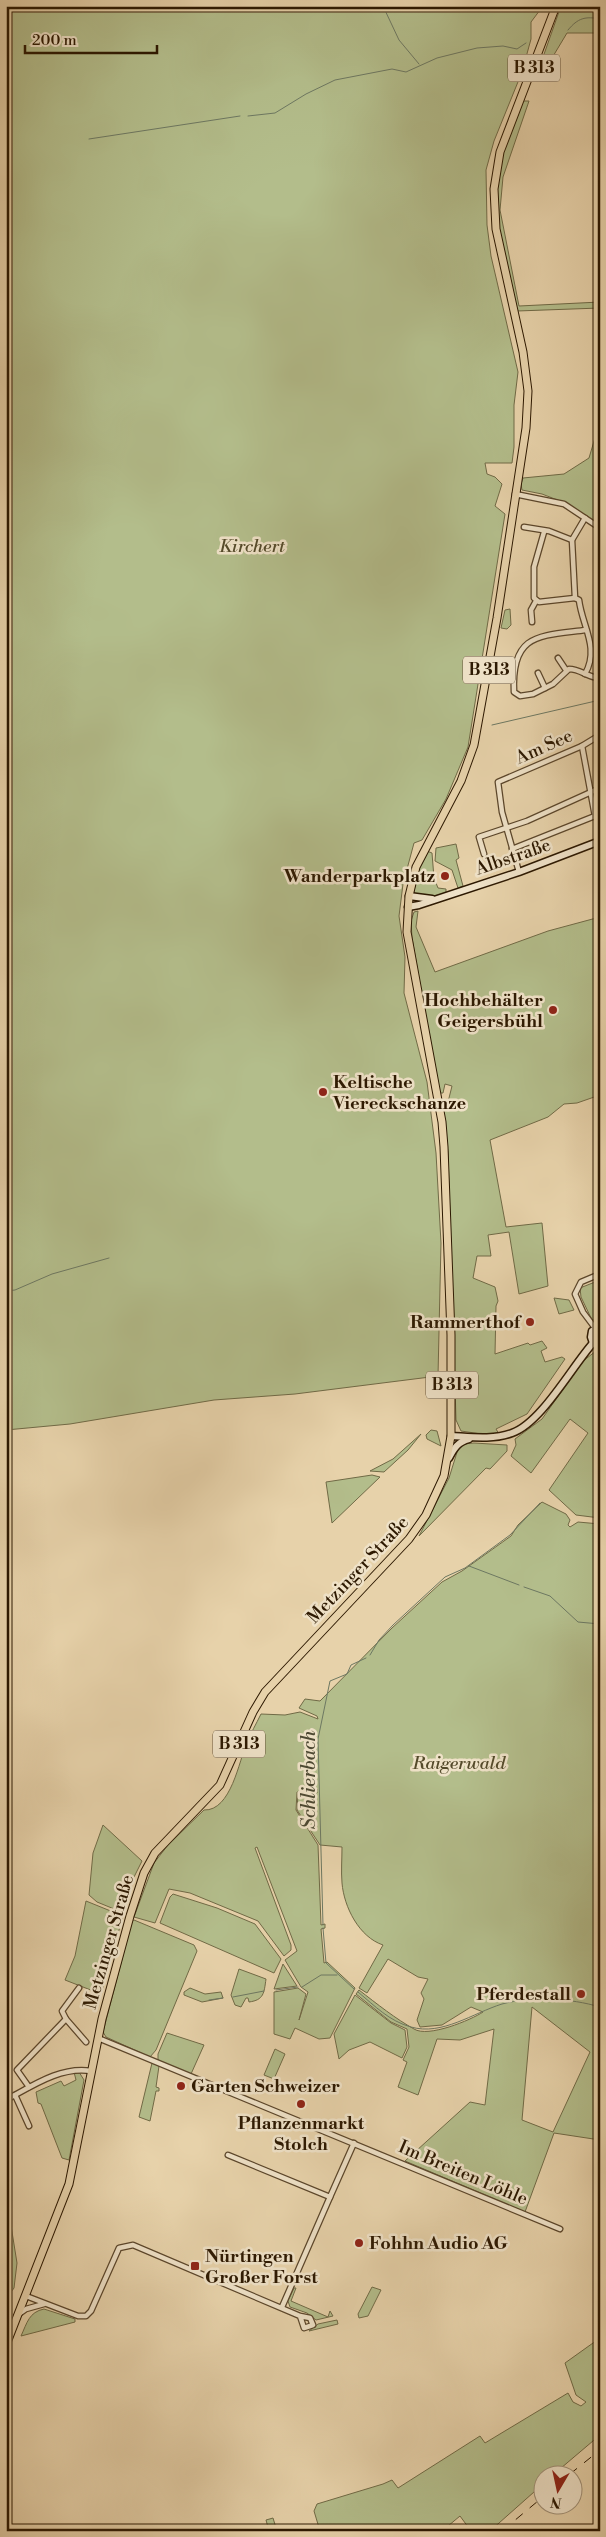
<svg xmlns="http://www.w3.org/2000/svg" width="606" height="2537" font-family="'Libre Bodoni',serif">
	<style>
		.green { fill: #b3bd8b; stroke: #706a46; fill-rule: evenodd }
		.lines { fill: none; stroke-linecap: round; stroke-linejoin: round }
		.stream { stroke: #6d7862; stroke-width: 1 }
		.street-casing { stroke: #5b462b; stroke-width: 7 }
		.secondary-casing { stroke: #2c1801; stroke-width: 9 }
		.primary-casing { stroke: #2c1801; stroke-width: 9 }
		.street { stroke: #efe2c8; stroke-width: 4.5 }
		.secondary { stroke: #efe2c8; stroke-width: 6 }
		.primary { stroke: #e7d2aa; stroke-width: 7 }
		.rail { stroke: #2c1801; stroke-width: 1; stroke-dasharray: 9 9; stroke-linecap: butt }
		.poi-dot { fill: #8f2418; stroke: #efe2c8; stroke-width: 2 }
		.labels { text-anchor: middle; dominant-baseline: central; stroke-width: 5; stroke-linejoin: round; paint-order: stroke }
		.shield { fill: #efe2c8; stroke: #66553d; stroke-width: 1 }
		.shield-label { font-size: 16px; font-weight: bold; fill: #2c1801 }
		.park-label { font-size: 18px; font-style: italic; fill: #544a2a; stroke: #efe2c8 }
		.street-label { font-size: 18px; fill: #2c1801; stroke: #efe2c8 }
		.poi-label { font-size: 18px; font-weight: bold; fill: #2c1801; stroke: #efe2c8; text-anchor: end }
		.water-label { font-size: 19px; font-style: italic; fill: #4c4832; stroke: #efe2c8 }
	</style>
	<rect width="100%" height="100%" fill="#e7d2aa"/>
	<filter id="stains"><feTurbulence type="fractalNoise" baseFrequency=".004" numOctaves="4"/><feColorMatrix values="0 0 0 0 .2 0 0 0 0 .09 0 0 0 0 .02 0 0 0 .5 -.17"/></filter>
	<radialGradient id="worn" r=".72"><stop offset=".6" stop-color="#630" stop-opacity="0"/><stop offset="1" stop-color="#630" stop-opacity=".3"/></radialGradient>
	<!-- green -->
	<g class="green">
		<path d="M6 6H543L531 22V39L522 72 494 141 486 170 487 225 491 256 518 372 514 405V447L512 463H485L487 474 495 477 502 484 495 506 505 514 468 747 446 799 422 840 414 843 403 884 399 916 405 957 404 993 427 1082 436 1153 441 1243 438 1376 295 1394 214 1400 70 1424 6 1430Z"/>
		<path d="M561 6H600V33H567L540 78 536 77Z"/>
		<path d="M523 101H529L503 177 500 210 519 306 600 302V308L517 311C505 262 490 213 500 163 505 142 515 121 523 101Z"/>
		<path d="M600 421V525L560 501 542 494 522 490 521 484 523 478 564 474 589 458Z"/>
		<path d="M510 609 511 625 507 629 501 628 505 610Z"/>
		<path d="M456 844 459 858 456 860 463 886 458 888 452 870 435 861 436 848Z"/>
		<path d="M427 851 432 853 434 878 438 888 446 889V893L433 897 415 895 414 892 417 873Z"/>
		<path d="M418 911 416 927 435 972 548 931 600 917V1095L577 1103 564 1104 548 1117 490 1140 506 1227 542 1223 548 1286 519 1294 509 1232 488 1235 491 1256H477L473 1278 495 1287 498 1301 496 1306 495 1354 528 1343 530 1345 542 1341 547 1348 541 1351 545 1362 562 1357 565 1359 527 1414 496 1429 499 1434 488 1435 461 1431 456 1420 448 1152 441 1103 448 1102 452 1086 445 1084 443 1093H439L412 938 411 921 414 912Z"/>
		<path d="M600 1280V1320H592L581 1297 580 1288Z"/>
		<path d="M554 1298 569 1300 574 1310 559 1314Z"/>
		<path d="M596 1351H600V1518L576 1515 549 1490 588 1433 570 1419 531 1473 511 1456 516 1445 515 1439 542 1419 583 1361Z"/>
		<path d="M431 1430 437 1431 441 1446 427 1439 426 1435Z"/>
		<path d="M421 1434 408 1450 384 1472 370 1471 393 1459Z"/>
		<path d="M474 1443 507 1445V1451L490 1469 486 1468 419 1536 449 1478 458 1449 463 1444Z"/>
		<path d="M372 1475 380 1477 332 1523 326 1482Z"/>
		<path d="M542 1502 566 1514 570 1520 568 1525 570 1527 578 1522 600 1524V2140L554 2133 525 2212 405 2161 470 2102 485 2105 494 2029 460 2040 437 2039 418 2095 398 2087 407 2062 403 2060 409 2047 407 2029 391 2022 356 1994 359 1990C377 2004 396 2019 414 2029 428 2038 471 2020 483 2012L471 2007 442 2025 420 2027 417 2020 424 1999 421 1993 428 1979 418 1977 388 1959 367 1993 359 1988 383 1945C359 1937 344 1907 342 1883 341 1871 342 1859 342 1847L320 1845 297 1810 298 1793H317V1789V1791L297 1792 296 1810 318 1845 321 1925 325 1924V1928L321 1929 324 1963 327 1962 355 1988 330 2038 319 2039 295 2028 290 2039 274 2034V1992L298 1988 306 1994 299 2020 308 1992 301 1987 285 1960 297 1951 257 1847 255 1848 291 1945V1950L284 1956 258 1921 190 1893 169 1889 155 1923 134 1917 154 1863 168 1845 204 1810C231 1811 239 1761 247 1742 251 1733 256 1724 261 1714L285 1715 300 1712 318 1719 317 1716 299 1708 305 1699 320 1701 392 1628 442 1582 462 1571 511 1536 518 1525ZM532 2007 590 2052 553 2132 522 2120Z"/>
		<path d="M103 1825 142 1861 132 1881 124 1913 97 1902 89 1895 93 1853Z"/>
		<path d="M173 1894 217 1908 255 1924 281 1959 274 1973 160 1923 170 1897Z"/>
		<path d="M86 1901 123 1916 101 1994 65 1980 75 1956Z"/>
		<path d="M134 1920 194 1945 197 1951 156 2050 150 2057 106 2037 103 2032 132 1921Z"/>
		<path d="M283 1964 297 1986 274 1989Z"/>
		<path d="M239 1969 266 1979C264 1993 264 2000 249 2002L248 1998H246L241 2007 235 2005 231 1995Z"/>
		<path d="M190 1988 205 1994 221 1992 223 1998 202 2002 184 1995V1992Z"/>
		<path d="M355 1995 391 2023 405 2030 407 2047 402 2058 370 2042 349 2050 339 2059 334 2034Z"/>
		<path d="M167 2033 204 2045 191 2074 158 2060V2054Z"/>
		<path d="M275 2049 285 2054 274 2079 264 2075Z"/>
		<path d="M152 2063 159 2066 156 2087 159 2088V2091H156L150 2121 139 2117Z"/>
		<path d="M74 2072H79L84 2080 69 2160 62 2158 41 2104 38 2103 36 2092 61 2081 64 2086 76 2080Z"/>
		<path d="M8 2207 17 2263 14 2288 6 2299Z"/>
		<path d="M372 2287 381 2290 368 2316 359 2318 358 2314Z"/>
		<path d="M294 2288H296L291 2301 328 2317 330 2311 333 2316 316 2320 307 2313 290 2307 288 2301Z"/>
		<path d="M44 2309 75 2319V2322L21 2336C27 2323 29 2312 44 2309Z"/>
		<path d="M337 2320 338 2324 309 2331 318 2324Z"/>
		<path d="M600 2338V2435L554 2474H544L543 2484 490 2531H471L460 2516 442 2531H320L314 2511 317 2504 383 2484 392 2480 398 2488 480 2436 485 2443 568 2393 573 2402 581 2406 586 2402 576 2395 565 2363Z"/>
		<path d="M273 2518 277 2531H269L266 2520Z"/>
	</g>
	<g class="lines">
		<!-- stream -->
		<g class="stream">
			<path d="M383 6 399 40 419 64"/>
			<path d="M568 30C578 18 585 16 600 19"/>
			<path d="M248 116 275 113 306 94 335 80 392 69 406 72 437 58 477 48 503 46 517 49 526 43"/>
			<path d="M89 139 240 116"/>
			<path d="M492 725 600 700"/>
			<path d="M6 1291 15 1290 52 1274 109 1258"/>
			<path d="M469 1566 519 1585"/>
			<path d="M524 1587 550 1596 578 1622 600 1624"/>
			<path d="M370 1655 379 1640 393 1625 445 1577 465 1568 510 1535 540 1503"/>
			<path d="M323 1925 318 1739 330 1681 347 1674 351 1665 366 1658"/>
			<path d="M323 1928 326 1963 354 1989"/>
			<path d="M302 1987 321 1975H337"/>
			<path d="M276 1990 298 1987"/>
			<path d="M358 1992C375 2006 389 2021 411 2027 442 2036 473 2013 502 2004 532 1996 570 1998 600 2007"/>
			<path d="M233 1997 264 1991"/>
			<path d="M209 2000 223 1998"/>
		</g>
		<defs>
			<g id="street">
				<path d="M515 494 564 504 600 528"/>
				<path d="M585 518 572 540 575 598 579 600C582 626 600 648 585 674"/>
				<path d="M524 527 549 531 572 540"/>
				<path d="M544 532 534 567V598L539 602 575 598"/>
				<path d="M532 622 531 610 536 601"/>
				<path d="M586 630C539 636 511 633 514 692L520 696 533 694 553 684 569 669C581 669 588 678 600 678"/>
				<path d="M558 658 566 670"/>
				<path d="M538 673 545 688"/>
				<path d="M582 746 595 816"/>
				<path d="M512 849 600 814"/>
				<path d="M484 854 479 837 527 821 600 788"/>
				<path d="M519 872 502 812 498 782 582 746 600 735"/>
				<path d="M595 1328 583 1312 575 1294 581 1282 600 1274"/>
				<path d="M66 2019 62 2011 79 1988"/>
				<path d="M98 2038 560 2229"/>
				<path d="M29 2087 17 2070 66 2019 86 2042"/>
				<path d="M15 2095 29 2126"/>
				<path d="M6 2100C32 2086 61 2066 91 2071"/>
				<path d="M228 2155 330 2197 354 2143"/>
				<path d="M26 2296 78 2316H86L91 2311 119 2248 133 2245 300 2316 310 2318 313 2325 304 2328 300 2316"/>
				<path d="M282 2307 330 2197"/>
				<path d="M19 2314 26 2309 44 2304"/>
			</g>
			<g id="secondary">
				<path d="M409 896 432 899"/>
				<path d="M408 907 419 905 519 872 600 841"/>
				<path d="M600 1326 592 1331 591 1337 593 1343 600 1346"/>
				<path d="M451 1436C471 1437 493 1440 512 1433 541 1423 571 1368 593 1343"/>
				<path d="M449 1458C454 1448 458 1442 469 1439"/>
			</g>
			<path id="primary" d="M6 2345 69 2184 102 2019 130 1916 144 1873 155 1853 220 1785 253 1712 265 1692 409 1539 426 1515 444 1476 451 1436V1335L444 1147 442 1122 407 932 409 896 416 867 461 781 474 745 497 618 526 428 528 391 523 352 496 229 494 189 500 152 556 6"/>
		</defs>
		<!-- street casing -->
		<use href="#street" class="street-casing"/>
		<!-- secondary casing -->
		<use href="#secondary" class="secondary-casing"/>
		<!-- primary casing -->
		<use href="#primary" class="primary-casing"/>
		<!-- street -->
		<use href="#street" class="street"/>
		<!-- secondary -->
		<use href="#secondary" class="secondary"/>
		<!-- primary -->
		<use href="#primary" class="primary"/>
		<!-- rail -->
		<g class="rail">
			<path d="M570 2474 600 2450"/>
			<path d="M502 2531 544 2496"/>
		</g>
	</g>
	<!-- markers -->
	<g class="poi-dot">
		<circle cx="445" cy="876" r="5"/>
		<circle cx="553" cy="1010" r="5"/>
		<circle cx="323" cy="1092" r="5"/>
		<circle cx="530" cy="1322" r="5"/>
		<circle cx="581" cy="1994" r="5"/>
		<circle cx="181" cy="2086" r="5"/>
		<circle cx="301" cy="2104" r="5"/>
		<circle cx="359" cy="2243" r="5"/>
		<rect x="190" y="2261" width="10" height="10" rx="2.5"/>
	</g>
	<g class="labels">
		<!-- shield labels -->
		<g class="shield">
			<rect x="508" y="54.5" width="52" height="27" rx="4"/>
			<rect x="463" y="656.5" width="52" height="27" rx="4"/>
			<rect x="426" y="1371.5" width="52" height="27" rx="4"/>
			<rect x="213" y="1730.5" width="52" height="27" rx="4"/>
		</g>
		<g class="shield-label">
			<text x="534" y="68">B 313</text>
			<text x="489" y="670">B 313</text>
			<text x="452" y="1385">B 313</text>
			<text x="239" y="1744">B 313</text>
		</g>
		<!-- park labels -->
		<g class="park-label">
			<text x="252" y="546">Kirchert</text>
			<text x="459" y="1763">Raigerwald</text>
		</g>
		<!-- street labels -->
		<g class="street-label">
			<text transform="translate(544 747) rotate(-24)">Am See</text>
			<text transform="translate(513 857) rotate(-19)">Albstraße</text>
			<text transform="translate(358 1570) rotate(-47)">Metzinger Straße</text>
			<text transform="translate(109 1942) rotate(-74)">Metzinger Straße</text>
			<text transform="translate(463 2173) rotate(23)">Im Breiten Löhle</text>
		</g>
		<!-- poi labels -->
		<g class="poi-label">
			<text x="435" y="876">Wanderparkplatz</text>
			<text x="543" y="1000">Hochbehälter<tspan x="543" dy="21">Geigersbühl</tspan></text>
			<text x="333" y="1082" text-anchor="start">Keltische<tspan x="333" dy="21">Viereckschanze</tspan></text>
			<text x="520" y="1322">Rammerthof</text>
			<text x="571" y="1994">Pferdestall</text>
			<text x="191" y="2086" text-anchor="start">Garten Schweizer</text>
			<text x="301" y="2123" text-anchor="middle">Pflanzenmarkt<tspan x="301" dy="21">Stolch</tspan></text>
			<text x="369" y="2243" text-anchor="start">Fohhn Audio AG</text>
			<text x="205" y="2256" text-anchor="start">Nürtingen<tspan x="205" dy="21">Großer Forst</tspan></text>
		</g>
		<!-- water labels -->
		<g class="water-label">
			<text transform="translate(309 1780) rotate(-90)">Schlierbach</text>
		</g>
	</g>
	<!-- margin -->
	<rect width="606" height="2537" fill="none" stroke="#e7d2aa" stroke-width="25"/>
	<rect x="8" y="8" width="591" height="2522" fill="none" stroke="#2c1801" stroke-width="2.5"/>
	<rect x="12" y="12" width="581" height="2512" fill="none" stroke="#2c1801"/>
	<!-- north arrow -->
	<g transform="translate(558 2490) rotate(189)"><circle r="24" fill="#efe2c8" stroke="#a19178"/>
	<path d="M0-4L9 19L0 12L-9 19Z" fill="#8f2418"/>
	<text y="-8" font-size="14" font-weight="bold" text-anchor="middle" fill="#2c1801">N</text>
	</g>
	<!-- scale -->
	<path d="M25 45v8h132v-8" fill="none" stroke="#2c1801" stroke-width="2.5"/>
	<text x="32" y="45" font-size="15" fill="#2c1801" stroke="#efe2c8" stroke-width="4" paint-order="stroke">200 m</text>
	<rect width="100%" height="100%" filter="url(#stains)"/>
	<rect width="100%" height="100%" fill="url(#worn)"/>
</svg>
